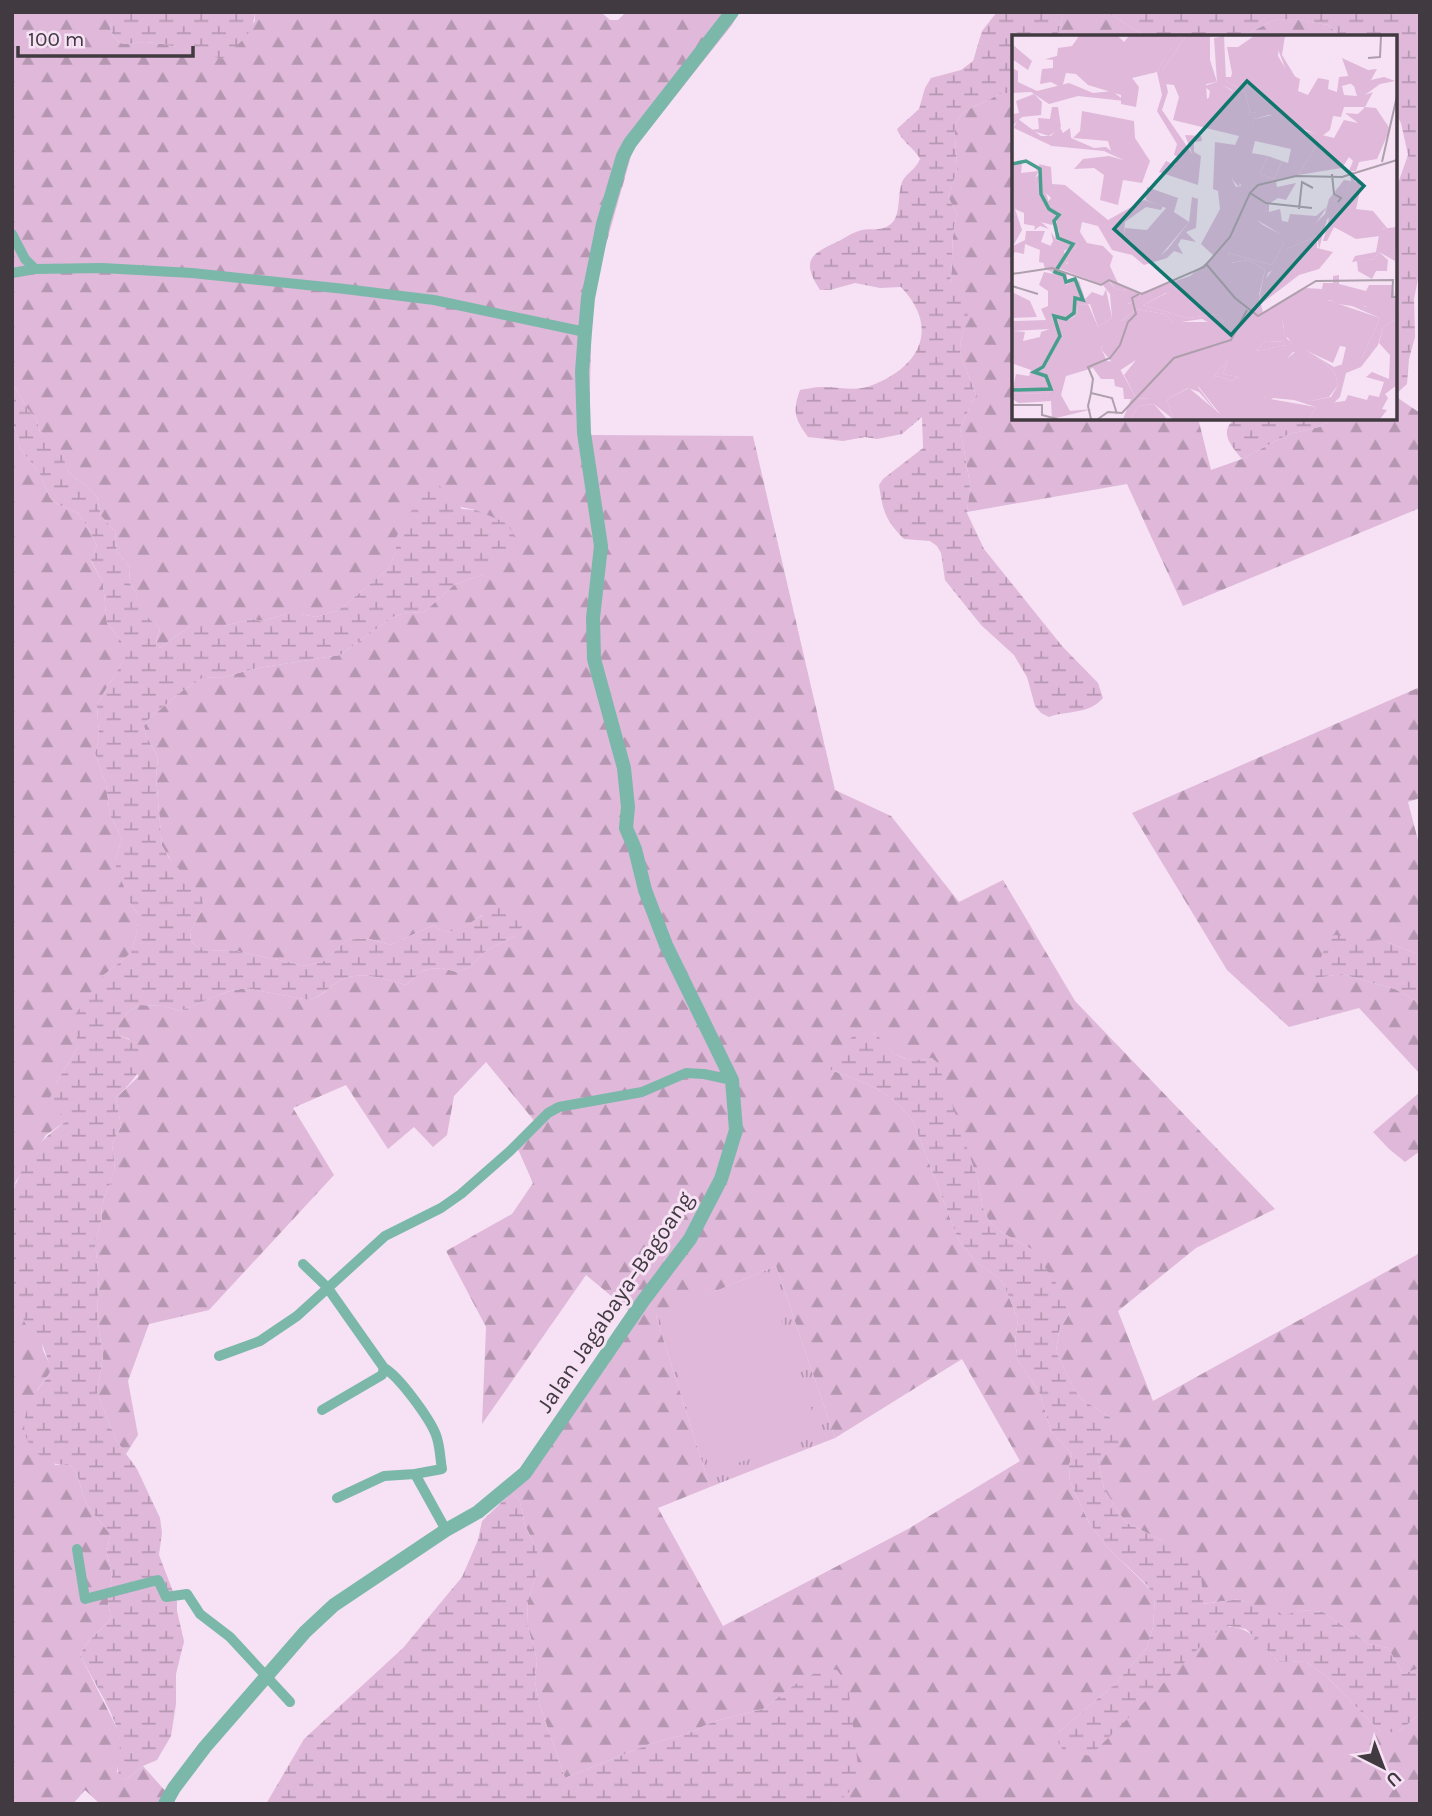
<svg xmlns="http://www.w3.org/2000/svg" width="1432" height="1816" font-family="Karla,sans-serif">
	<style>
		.grass { fill: url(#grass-tufts) }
		.forest { fill: url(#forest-firs); fill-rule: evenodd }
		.wetland { fill: url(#wetland-marsh) }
		.garden { fill: #dfb8da }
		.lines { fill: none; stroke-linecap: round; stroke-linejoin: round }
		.minor { stroke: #7bb8aa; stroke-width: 10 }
		.tertiary { stroke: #7bb8aa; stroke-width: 14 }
		.labels { text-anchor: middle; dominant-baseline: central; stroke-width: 6; stroke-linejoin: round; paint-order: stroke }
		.street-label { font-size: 23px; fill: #423a41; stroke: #f6e2f4 }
		.inset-river { fill: none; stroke: #479e8c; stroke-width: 3.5 }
		.inset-road { fill: none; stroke: #ae9fac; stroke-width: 2 }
		.view { fill: #0f766e; fill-opacity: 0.15; stroke: #0f766e; stroke-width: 3.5 }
		.inset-edge { fill: none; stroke: #423a41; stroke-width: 3.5 }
	</style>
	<defs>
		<pattern id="grass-tufts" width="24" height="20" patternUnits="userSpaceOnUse" patternTransform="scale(1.75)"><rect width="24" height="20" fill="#dfb8da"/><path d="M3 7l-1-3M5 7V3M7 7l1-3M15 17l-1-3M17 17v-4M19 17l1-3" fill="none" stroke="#b697b2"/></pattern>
		<pattern id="forest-firs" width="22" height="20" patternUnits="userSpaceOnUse" patternTransform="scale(1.75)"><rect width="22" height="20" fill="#dfb8da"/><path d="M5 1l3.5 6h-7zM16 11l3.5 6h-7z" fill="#b697b2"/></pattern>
		<pattern id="wetland-marsh" width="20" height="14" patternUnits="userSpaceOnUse" patternTransform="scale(1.75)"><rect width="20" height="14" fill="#dfb8da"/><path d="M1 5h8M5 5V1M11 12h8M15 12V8" fill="none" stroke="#b697b2"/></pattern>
	</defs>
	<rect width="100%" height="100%" fill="#f6e2f4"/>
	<!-- grass -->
	<path class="grass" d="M776 1266 835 1438 710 1487 656 1316Z"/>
	<!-- forest -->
	<g class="forest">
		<path d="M12 12H110C110 24 109 35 119 42 127 47 138 41 146 42 172 44 197 52 222 58L255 21 254 12H601L610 20H618L626 12H739L732 25 633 149 592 294 589 435 753 436 835 790 891 816 959 902 1003 880 1075 1001 1275 1209 1196 1248 1118 1311 1153 1401 1420 1253V1668L1403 1674 1388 1648 1369 1644 1323 1612 1301 1610 1283 1617 1239 1599 1202 1604 1163 1541 1125 1522 1104 1489 1098 1460 1121 1441 1110 1417 1083 1400 1075 1391 1056 1352 1059 1331 1070 1312 1033 1250 1001 1232 989 1221 983 1208 978 1180 932 1058C902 1065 893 1053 874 1033L831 1070C868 1084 888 1089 913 1121L958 1239 976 1262 998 1277 1004 1285 1018 1319 1015 1342 1018 1360 1040 1394 1051 1431 1072 1454 1069 1466 1070 1482 1089 1523 1109 1549 1147 1586 1155 1597 1153 1627 1147 1648 1114 1685 1054 1736 1222 1628C1246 1621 1263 1646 1279 1662L1305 1661 1326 1676 1381 1732H1398L1420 1714V1804H831L847 1794 794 1685 763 1709 715 1721 689 1733 647 1745 565 1778 539 1703 535 1681 537 1660 527 1624 528 1600 537 1573V1550L525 1525 520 1502 512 1492 633 1314 586 1275 482 1424 486 1327 446 1251 512 1214 533 1183 517 1147 536 1123 486 1062 454 1096 447 1135 433 1147 414 1127 388 1149 346 1085 293 1108 334 1175 209 1310 149 1324 128 1381 138 1435 126 1454 116 1440 97 1393 103 1357 97 1316 99 1278 95 1242 102 1218 101 1207 115 1169 112 1144 121 1126 116 1098 138 1077 129 1039 119 1035 117 1027 128 1012 139 1005 164 1006 180 1011 226 992 245 988 309 1000C323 997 329 986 341 980 361 970 386 979 406 985L421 972 429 969 442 968 457 972 470 967 487 950 515 936 482 915C468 925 449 941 434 925L390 945 366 938 347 940 324 961 306 966 232 950 209 951 198 948 191 941 190 932 202 910 162 846 156 777 158 757 146 736 144 726 149 719 182 691 204 677 220 678 253 669 340 655 393 617 409 612 423 613 455 584 485 574 476 510 420 499 396 538V552L388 569 339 610 316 617 301 614H286L263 621 252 619 223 626H190L160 648 156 643 160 629 137 608 136 593 129 582 130 567 117 552 115 531 101 516 97 497 89 488 69 473 60 450 40 432 36 418 27 408 12 383ZM776 1266 835 1438 962 1359 1020 1461 908 1529 723 1626 658 1508 710 1487 656 1316Z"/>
		<path d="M1064 12 1110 14 1142 34 1162 37H1057Z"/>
		<path d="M1295 19 1328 25 1342 37H1235L1249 33 1274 20Z"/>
		<path d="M1014 89V418H1198L1211 470 1242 459 1289 434 1319 427 1336 418H1395V396L1420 413V508L1183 606 1127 484 967 512 970 484 960 428 976 395C972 381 960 360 960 348 961 336 966 322 968 310L950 284C954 259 950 239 957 214L948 197C951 187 957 175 957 165 956 130 945 117 984 102 994 98 998 92 1009 93Z"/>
		<path d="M12 419 20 448 40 474 50 498 57 504 78 513 90 531 97 546 91 561 103 583 107 623 125 646V658L97 704 99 739 95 753 106 784 110 815 122 838 116 858 131 905 139 915V924L131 953 104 975 79 1046 56 1083 66 1121 46 1135 16 1181 12 1194Z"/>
		<path d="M1420 687V798L1408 802 1420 848V955L1387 942 1316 978 1342 974 1395 989 1420 1003V1074L1359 1008 1289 1027 1227 970 1132 813Z"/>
		<path d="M1420 1092V1151L1405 1162 1389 1149 1373 1132Z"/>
		<path d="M12 1290 18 1294 25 1323 41 1337 43 1350 51 1367 50 1373 37 1390 55 1465 68 1464C81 1473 79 1487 85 1500 90 1512 102 1523 110 1534L107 1553 112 1577 108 1602 111 1619 86 1644 80 1655 119 1732 121 1747 117 1772 125 1780 143 1766 177 1804H100L85 1790 73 1804H12Z"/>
	</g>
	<!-- wetland -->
	<g class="wetland">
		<path d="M110 12H254C256 34 236 45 222 59 197 52 172 44 146 42 138 41 127 47 119 42 109 35 110 24 110 12Z"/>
		<path d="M997 12H1064L1057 37H1014V89L1009 93C998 92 994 98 984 102 945 117 956 130 957 165 957 175 951 187 948 197L957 214C950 239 954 258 950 283L969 310C966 322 961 336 960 348 960 360 972 381 976 395L960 428 970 484 967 513 984 549 1062 646 1098 683 1103 698C1088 715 1068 710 1049 717L1041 713 1035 706 1027 677 1014 655 981 625 945 580 941 553 937 546 930 541 904 539C885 520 883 511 879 485L883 479 923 448 922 417 902 434 877 439 865 437 843 441 808 437C795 419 792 412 800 390 807 389 814 387 821 387 836 386 856 392 870 386 919 368 941 329 901 287L880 288 855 283 830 290H820C801 261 810 254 837 242 845 238 853 232 862 230 870 228 881 231 888 226 903 218 896 193 903 180 908 172 916 169 920 159 914 148 901 141 897 129L919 109 925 88 931 78 961 70 973 61 982 31Z"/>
		<path d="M1087 12H1420V269L1414 299 1415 337 1409 359 1407 384 1395 395V192L1408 155 1401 123 1395 112V37H1342L1328 25 1294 19 1274 20 1249 33 1235 37H1162L1142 34 1110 14H1089Z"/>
		<path d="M12 383 27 408 36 418 40 432 60 449 69 473 89 488 97 497 101 516 115 531 117 552 130 567 129 582 136 593 138 608 160 629 156 642 160 648 190 626H223L252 619 263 621 286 614H301L316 617 339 610 388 569 396 552V538L408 516 420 499 437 483 462 509 476 510 504 522 513 532 515 541 504 559 485 574 455 584 423 613 409 612 393 617 340 655 253 669 220 678 204 677 182 691 149 719 144 726 146 736 158 757 156 777 162 846 169 858 198 890 203 900 202 910 190 932 191 941 198 948 209 951 232 950 306 966 324 961 347 940 366 938 390 945 434 925C458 950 487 895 516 909L525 923 515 936 487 950 470 967 457 972 442 968 428 969 421 972 406 985C386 979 361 970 341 980 329 986 322 997 309 1000L245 988 226 992 180 1011 164 1006 139 1005 128 1012 117 1027 119 1035C161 1052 137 1077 116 1098L121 1126 112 1144 115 1169 101 1207 102 1218 95 1242 99 1278 97 1316 103 1357 97 1393 116 1440 137 1469 160 1518 162 1533 159 1555 177 1602V1611L184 1641 176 1674V1704L171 1736 157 1760 143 1766 125 1780 120 1778C114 1765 123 1749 119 1735 115 1715 90 1675 80 1655L86 1644 111 1619 108 1602 112 1577 107 1553 110 1534C102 1523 90 1512 85 1500 79 1487 81 1473 68 1464 53 1466 46 1461 35 1451 16 1432 25 1407 39 1388 43 1382 50 1376 50 1369 51 1366 40 1337 38 1335 35 1331 29 1328 26 1324 19 1313 23 1299 12 1290V1194C26 1158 34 1145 66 1121L50 1098 56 1083 79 1046 72 1019 104 975 131 953 139 924V915L131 905 116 867V858L122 838 110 815 106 784 95 753 99 739 97 704 125 658V646L107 623 103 583 91 560 97 546 90 531 78 513 57 504 50 498 40 474 20 448 12 419Z"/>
		<path d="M1236 418H1336L1319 427 1289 434 1242 459C1232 446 1217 432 1236 418Z"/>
		<path d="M1335 935 1387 942 1420 955V1003L1395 989 1342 974 1316 978 1315 972 1329 938Z"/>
		<path d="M860 1030C891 1030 883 1069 932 1058L938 1063 978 1180 983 1208 989 1221 1001 1232 1033 1250 1071 1305 1070 1312 1059 1331 1056 1352 1075 1391 1083 1400 1110 1417 1122 1441 1098 1460 1104 1489 1125 1522 1163 1541 1201 1572 1203 1604 1239 1599 1283 1616 1301 1610 1323 1612 1369 1644 1388 1648 1403 1674 1420 1668V1714L1398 1732H1381L1326 1676 1305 1661 1279 1662 1246 1629 1229 1626 1213 1634 1090 1756 1063 1750 1054 1736 1114 1685 1147 1648 1153 1627 1155 1598 1147 1585 1109 1549 1089 1523 1070 1482 1069 1466 1072 1454 1051 1431 1040 1394 1018 1360 1015 1342 1018 1319 1004 1285 998 1277 976 1262 958 1239 913 1121C888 1089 868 1084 831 1070L829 1064 841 1047Z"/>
		<path d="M512 1492 520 1502 525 1525 537 1550V1573L528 1600 527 1624 537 1660 535 1681 539 1703 565 1778 647 1745 689 1733 715 1721 763 1709 794 1685 824 1668 837 1670 848 1685 858 1766 855 1782 847 1795 831 1804H266L304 1739 403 1648 462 1577 478 1540 482 1521Z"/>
	</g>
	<!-- garden -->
	<path class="garden" d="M766 1274 820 1435 711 1472 657 1312Z"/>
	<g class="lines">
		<!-- minor -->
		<g class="minor">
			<path d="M12 234 25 259 35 269"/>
			<path d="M12 273 35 269 102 268 192 273 345 289 434 300 585 332"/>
			<path d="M303 1264 327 1287 384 1368C399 1376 430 1419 436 1435 440 1445 440 1458 442 1469L415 1474 384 1476 337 1498"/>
			<path d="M219 1356 260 1341 297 1316 385 1236 441 1208 461 1194 510 1151 548 1113 559 1107 642 1092 686 1073 704 1074 732 1080"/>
			<path d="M322 1410 382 1375 384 1368"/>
			<path d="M415 1474 446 1530"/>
			<path d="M77 1549 85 1599 158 1580 166 1597 187 1594 200 1614 230 1637 290 1702"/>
		</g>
		<!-- tertiary -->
		<path class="tertiary" d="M165 1804 174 1788 205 1747 305 1632 334 1605 446 1530 478 1512 525 1473 643 1301 690 1239 721 1179 736 1130 732 1080 666 945 645 890 635 849 626 828 628 807 624 768 594 659 593 618 601 546 584 433 582 372 585 332 588 298 603 224 623 156 630 143 732 12"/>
	</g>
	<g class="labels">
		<!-- street labels -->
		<g class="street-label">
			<text transform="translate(615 1302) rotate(-56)">Jalan Jagabaya–Bagoang</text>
		</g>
	</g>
	<!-- overview -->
	<g transform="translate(1012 35)">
		<rect width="385" height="385" fill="#f6e2f4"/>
		<path d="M256 121 270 126 262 144 248 139Z" fill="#dfb8da"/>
		<path d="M67 1H106L112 7 117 1H166L145 37 120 43 127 52 124 72 109 69V60L76 50 64 39 54 38 50 53 39 47 28 49 30 34 41 33V25L33 24 45 21 46 13 60 11ZM174 1H198V25L205 47 194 49 195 64 212 51 227 60 238 80V97L220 144 224 152 229 151 226 141 242 84 260 80 238 77 233 57 214 46 212 42H219L220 38 215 12H226L242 1H268L266 21 276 38 288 44 286 56 296 60 306 43 317 45 316 54 325 57 327 42 336 41 341 48 330 51 332 60 345 61 342 51 353 60 361 57 353 72H332L329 82 321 81 318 95 310 101 286 92 282 104 303 113 286 140 264 146 265 152 284 148 274 165 266 163 257 169V177L268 174 270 186 276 187 278 179 304 181 315 172 302 191 283 208 245 185 272 208 260 230 216 218 219 228 236 225 253 235 247 259V272L251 248 275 214 305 201V213L321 217 307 234 287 240 249 269 251 278 294 253 310 254 311 248H321V241L327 240V249L354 256 357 250H381L385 277 315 265 368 283 350 323 342 329H330L334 312 328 311 321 328 282 310 274 301 270 283 274 307 253 306 244 316 275 310 276 323 283 317 309 325 323 338 326 350 317 362 299 366 261 357 253 363 304 372 297 384H161L155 364 177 353 208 379 186 351 206 341 219 346 227 342 211 339 216 325 202 341 139 364 124 363 112 340 124 325 107 336 89 314 109 286 125 274 153 279 161 287H212L205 279 176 283 131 270 165 253 115 269V256L103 254 97 244 103 242 106 248 128 258 178 241 202 221 189 209 208 174 206 156 201 154 203 107 223 110 227 101 161 85 167 62 162 50 153 49 151 35ZM243 106 279 114 276 128 270 126 262 144 248 139 256 121 240 118ZM0 9 20 26 16 35 0 24ZM22 59 30 67 29 80 10 82 0 91V79L7 78 4 66ZM40 72H46L49 92 37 101 18 95 27 94 26 83 38 84ZM70 76 122 86 123 103 138 126 130 148 111 145 106 170 88 165 92 140 82 133 62 134 71 124 97 121 111 125 99 116 96 106 61 103 68 96ZM173 100 189 101 190 106 182 107V117L189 121 186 150 147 137 154 126 163 130 170 113 181 121ZM27 131 39 176 50 181 46 197 65 212 56 217 57 226 46 236 55 238V246L59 243 67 246 73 264 80 257 91 261 94 254 100 283 86 292 78 269 66 270 65 280 45 287 51 291V299L26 340H34L41 355 34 359 0 358 4 339 17 341 19 335 2 329 0 296 13 297 11 306 28 302 29 297 47 291 40 286 41 279 57 282 62 273V246L54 249 52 241H42V230L54 222 58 211 43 204 45 181 37 179 27 161 23 143 28 139 24 134ZM337 136 342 137 343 147 350 146 344 174 361 176 376 194 371 193 368 201 344 204 322 192 315 206H311L322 166 334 158 339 146ZM135 152 166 163 162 177 177 187 149 220 131 221 112 200 113 193 135 195 154 173 134 165ZM3 174 10 195 1 211 13 205 14 196H33L29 207 39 211 31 228 27 227 28 215 13 209 12 219 3 217 0 222V195ZM367 217 376 225 375 236H364L360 244 346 236 345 226 362 224ZM0 257 18 266 25 282 0 283ZM385 284V350L373 359 376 363 370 374 375 375 368 384H305L317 368 333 366 336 360 355 365 357 360 367 362 372 347 354 342 360 337 377 344 378 320 367 308 371 292ZM142 369 155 384H119L126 371Z" fill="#dfb8da" fill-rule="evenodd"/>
		<path d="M174 1 151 35 156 57 150 75 183 123 179 125 171 114 167 122 162 120 165 109 145 76 150 60 145 37 165 2ZM212 1 214 46 233 57 238 77 260 79 242 84 227 152 220 144 227 114 238 97V80L220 55 212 51 196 68 198 56 192 51 205 47 202 3ZM273 1 270 20 284 43 278 46 264 9 265 3ZM330 23 356 35 365 34 359 45 372 42 383 46 368 49 353 60 339 49ZM0 33 6 36V47L25 56 57 48 81 58 100 56 113 66 66 61 37 69 19 57 0 58ZM353 72 364 73 378 94 365 124 347 127 344 136H337L341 126 337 122 330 133 286 140 303 113 274 103 278 92 322 103 332 85 346 88 333 78 346 79ZM6 84 29 101H39L47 91 51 98 58 93 59 103 82 113 94 112 111 125 92 116 40 111 2 93 0 96ZM10 128 9 138 27 136 23 143 27 160 33 163 37 179 46 181 40 190 29 187 37 194 28 191 22 195 23 191 12 189V178L3 174 0 195V131ZM27 129 39 132 40 149 53 150 96 185 132 165 151 171 149 175 134 172 113 187 112 200 131 220H149L156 214 177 187 180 162 186 164 184 193 174 197 184 207 169 204 166 210 171 219 162 216 155 223 132 230 120 220 100 215 86 191 70 187 68 197 75 208 91 211 101 221 98 231 103 242 98 247 103 254 115 256 116 269 151 255 169 253V257L154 258 131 270 176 283 205 279 212 287 207 293 190 284 162 288 153 279 125 274 109 286 104 300 89 313 95 326 104 327 124 363 139 364 173 347 202 341 216 325 211 339 227 342 219 346 206 341 186 352 208 381 187 357 176 353 155 364 161 384 142 369 126 371 119 384H111L119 364H112L111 353 103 351 102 344H89L81 333 54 341 49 360 58 376 81 374 40 384 39 366 7 368 0 364V358L34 359 41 355 34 340 25 337 32 334 51 299 45 284 56 285 65 280 66 270 76 269 86 292 100 283 98 259 91 250 46 233 56 228V217L65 212 48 201 45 189 50 181 39 176 35 168 39 163 31 155ZM332 145 339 146 334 159 322 166V181L315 184 307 214 305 201 275 214 266 231 256 238 245 272 253 235 236 225 218 228 216 218 260 230 272 208 243 186 284 207 313 179 317 164ZM385 192 383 226 367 217 362 224 340 227 343 221 364 217 368 194ZM39 197 44 205 61 211 52 216 54 224 42 230 43 238 33 234 31 226 41 206ZM32 237 51 241 54 250 62 246V277L52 284 41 279 40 286 48 292 45 302 40 301 39 294 0 296V286L34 285 29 274 36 271V256L27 250ZM333 265 354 272 376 271 385 277V284L371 292 366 310 349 332 334 338 328 362 305 384H297L304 372 282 365 261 363 251 369 257 354 299 366 319 362 326 350 323 338 309 325 281 317 273 326 275 310 244 316 253 306 273 307 271 282 275 304 322 332 350 323 368 283 340 271 312 267Z" fill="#dfb8da"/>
		<path class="inset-river" d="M0 129 14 126 28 134 29 159 37 174 47 180 42 186 46 203 61 209 43 237 52 240 54 247 63 244 71 265 63 263 62 278 54 284 42 281 48 301 31 332 22 337 34 341 39 354 0 355"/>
		<path class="inset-road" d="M356 23 368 22 369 1M370 127 385 61M320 139 322 159 329 163 326 167M238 158 254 168 300 173M287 174 290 147 301 153M195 230 223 263 246 281 304 246 381 245 380 262H385M0 239 40 233 89 250 97 245 130 259 192 232 218 202 238 158 246 150 284 141 330 142 385 125M0 251 26 259M0 370H30V380L45 384M105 379 100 363 79 358 81 344 76 332 98 323 108 310 116 287 124 279 120 263 127 259M79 384 76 371 79 358M86 384 96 377 110 378 162 323 219 305 235 275"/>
		<path class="view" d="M235 46 352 151 219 300 102 194Z"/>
		<rect width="385" height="385" class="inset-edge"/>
	</g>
	<!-- border -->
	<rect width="1432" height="1816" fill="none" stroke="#423a41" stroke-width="28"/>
	<!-- north arrow -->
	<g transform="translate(1383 1767) rotate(138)" stroke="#f6e2f4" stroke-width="5" paint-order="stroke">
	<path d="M0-5L12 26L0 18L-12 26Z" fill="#423a41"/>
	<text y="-10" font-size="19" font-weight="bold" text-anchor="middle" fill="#423a41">U</text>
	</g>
	<!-- scale -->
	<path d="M18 46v10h175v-10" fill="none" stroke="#423a41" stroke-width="3.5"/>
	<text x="28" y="46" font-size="21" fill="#423a41" stroke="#f6e2f4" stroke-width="5" paint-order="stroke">100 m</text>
</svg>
